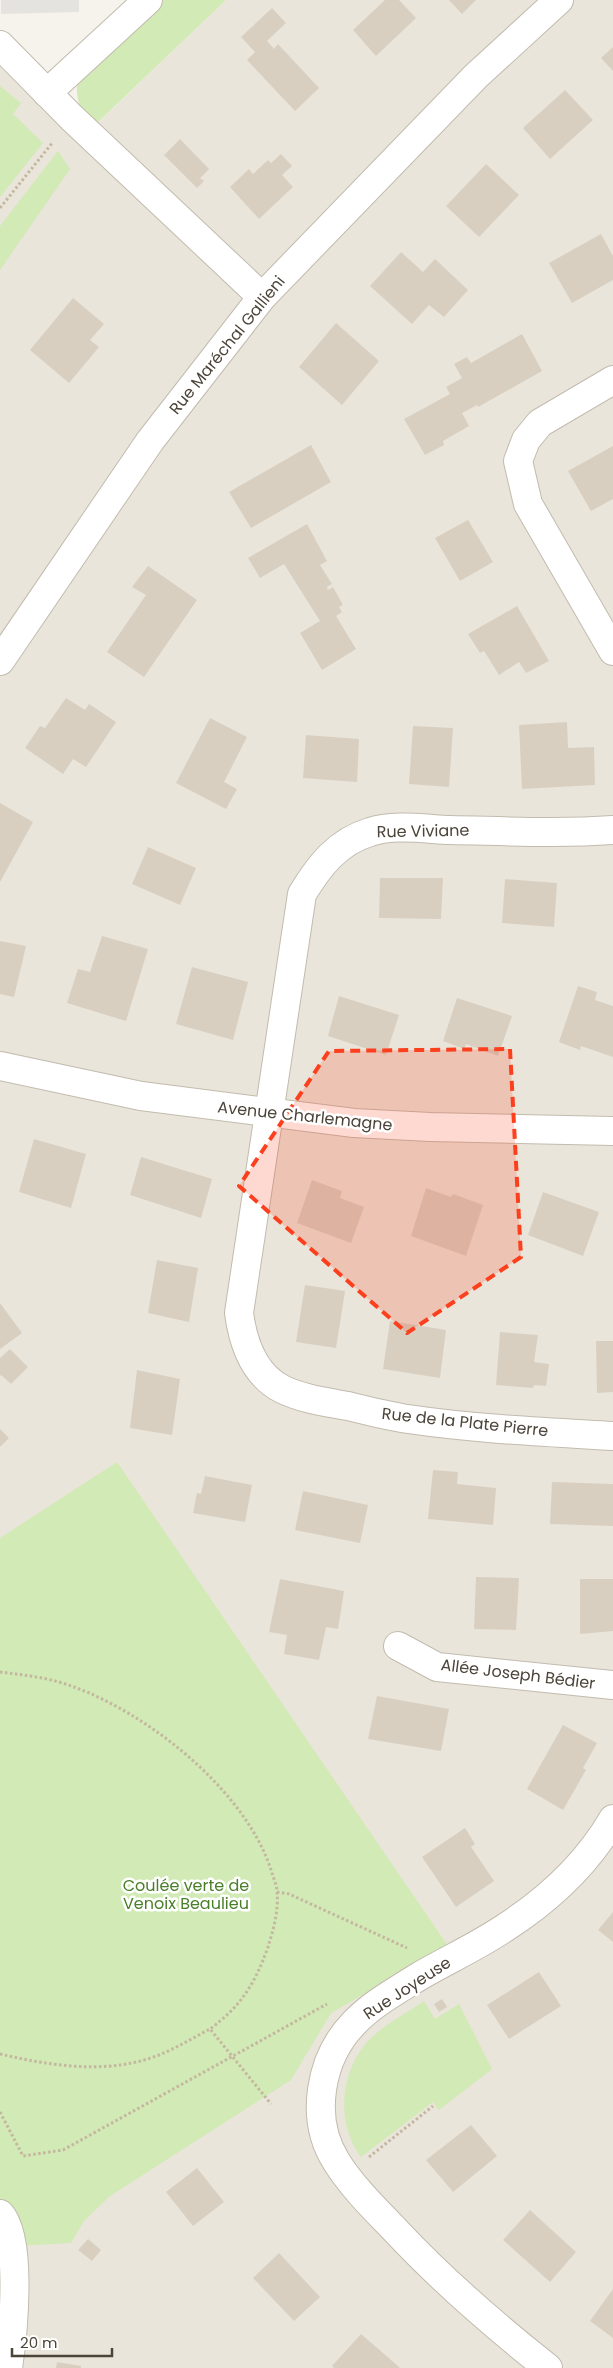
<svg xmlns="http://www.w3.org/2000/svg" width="613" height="2368" font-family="Poppins,sans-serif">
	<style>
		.residential { fill: #eae5da }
		.green { fill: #d2eab5 }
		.parking { fill: #e5e3e0 }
		.building { fill: #d8cfc1 }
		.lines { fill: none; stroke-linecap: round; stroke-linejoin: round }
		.minor-casing { stroke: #c2bbae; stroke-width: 30 }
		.path { stroke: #c4b79f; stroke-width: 3; stroke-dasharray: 2.5 2.5; stroke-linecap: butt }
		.minor { stroke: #fff; stroke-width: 28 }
		.marked { fill: #fc3f1d; fill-opacity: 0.2; stroke: #fc3f1d; stroke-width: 4; stroke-dasharray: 10 6; stroke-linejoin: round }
		.labels { text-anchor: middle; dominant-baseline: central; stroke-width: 5; stroke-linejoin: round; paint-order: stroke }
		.street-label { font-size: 16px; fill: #4b4439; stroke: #fff }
		.park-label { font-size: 16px; fill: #4a7f2a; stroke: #fff }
	</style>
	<rect width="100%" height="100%" fill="#f6f3ec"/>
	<!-- residential -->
	<path class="residential" d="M226 0H613V2368H0V62L79 141Z"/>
	<!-- green -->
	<g class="green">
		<path d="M162 0H226L94 126C78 111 73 92 80 71Z"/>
		<path d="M0 86 21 103 13 114 43 143 0 197Z"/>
		<path d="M58 151 70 169 0 270V226Z"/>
		<path d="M117 1462 448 1946 331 2013 291 2080 110 2196 84 2221 71 2243 0 2247V1538Z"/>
		<path d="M424 2001 435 2019 459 2004 492 2069 439 2110 433 2102 361 2157C335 2122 340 2070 370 2039 385 2024 407 2013 424 2001Z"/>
	</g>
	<!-- parking -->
	<path class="parking" d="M1 0H79V12L1 14Z"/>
	<!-- building -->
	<g class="building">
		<path d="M385 0H399L416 18 376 56 353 30Z"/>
		<path d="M449 0H476L462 14Z"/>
		<path d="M272 8 286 23 267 41 274 49 278 44 319 88 295 111 247 60 255 52 241 37Z"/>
		<path d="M613 47V71L601 58Z"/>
		<path d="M565 90 593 120 550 159 523 128Z"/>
		<path d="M180 139 209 169 200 178 204 181 197 188 164 155Z"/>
		<path d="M281 154 292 166 282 175 293 187 259 219 230 187 249 169 253 174 268 160 271 163Z"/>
		<path d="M486 164 519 195 479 237 446 206Z"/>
		<path d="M601 234 613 256V280L572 303 549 263Z"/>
		<path d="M401 252 423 272 435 259 468 290 444 317 429 305 412 324 370 286Z"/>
		<path d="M73 298 104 324 90 340 99 347 69 383 30 350Z"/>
		<path d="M336 323 379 361 342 405 299 367Z"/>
		<path d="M522 334 542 371 478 407 477 405 462 413 469 426 443 441 444 445 425 455 404 419 450 394 446 387 462 378 454 364 467 357 471 363Z"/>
		<path d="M311 445 331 482 251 528 229 492Z"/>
		<path d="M613 446V499L591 511 568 471Z"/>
		<path d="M468 520 493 562 460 581 435 538Z"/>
		<path d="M307 524 327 561 320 565 332 584 327 587 328 590 333 587 343 605 339 607 342 612 336 616 356 649 322 670 300 633 320 621 284 564 260 578 248 558Z"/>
		<path d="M148 566 197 600 144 677 107 652 146 595 132 587Z"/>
		<path d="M517 606 549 661 526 673 519 662 499 675 484 651 480 653 468 634Z"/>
		<path d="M66 698 85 710 89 704 116 722 86 767 73 759 63 774 25 748 40 726 45 728Z"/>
		<path d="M210 718 247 737 224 782 237 789 226 809 176 783Z"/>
		<path d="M567 722 568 748 594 747 595 785 522 789 519 725Z"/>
		<path d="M413 726 453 728 449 787 409 784Z"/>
		<path d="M306 735 359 739 357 782 303 778Z"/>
		<path d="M0 803 33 822 0 882Z"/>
		<path d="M148 847 196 868 180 905 132 884Z"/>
		<path d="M380 878H443L441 919 379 918Z"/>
		<path d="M505 879 557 883 554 927 502 923Z"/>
		<path d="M102 936 148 949 126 1021 67 1003 78 969 90 972Z"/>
		<path d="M0 941 26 946 14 997 0 994Z"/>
		<path d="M192 967 248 982 233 1040 176 1024Z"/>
		<path d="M578 986 597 992 595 1000 613 1006V1057L581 1046 580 1050 559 1042Z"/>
		<path d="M339 996 399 1015 386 1055 328 1036Z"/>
		<path d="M457 998 512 1016 498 1056 466 1044 464 1049 443 1041Z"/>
		<path d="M34 1139 86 1154 71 1208 19 1192Z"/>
		<path d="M141 1157 212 1179 201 1218 130 1195Z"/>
		<path d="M312 1180 342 1191 340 1198 364 1207 351 1243 297 1223Z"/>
		<path d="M426 1188 451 1197 453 1194 483 1205 466 1256 411 1236Z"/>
		<path d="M543 1192 599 1212 583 1256 528 1235Z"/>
		<path d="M157 1260 198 1268 189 1322 148 1313Z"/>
		<path d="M305 1285 345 1291 336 1348 296 1342Z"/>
		<path d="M0 1303 22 1333 0 1349Z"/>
		<path d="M390 1321 446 1330 440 1378 383 1369Z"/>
		<path d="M500 1332 538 1335 534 1362 549 1364 546 1386 534 1385 533 1388 496 1385Z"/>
		<path d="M596 1341H613V1392L597 1393Z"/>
		<path d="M10 1349 28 1367 11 1384 1 1375 0 1376V1358Z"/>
		<path d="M137 1370 180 1379 172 1435 130 1428Z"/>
		<path d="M0 1429 9 1438 0 1447Z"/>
		<path d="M433 1470 458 1472 457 1484 496 1488 493 1525 428 1519Z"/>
		<path d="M205 1476 252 1485 245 1522 193 1513 197 1493 201 1494Z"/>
		<path d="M552 1482 613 1484V1526L550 1524Z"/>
		<path d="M303 1491 368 1505 360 1543 295 1530Z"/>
		<path d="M476 1577 519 1578 516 1630 474 1629Z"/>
		<path d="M280 1579 344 1591 338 1629 326 1627 319 1660 284 1654 287 1635 269 1632Z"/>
		<path d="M580 1579H613V1631L580 1634Z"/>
		<path d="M377 1696 449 1709 441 1751 368 1739Z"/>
		<path d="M563 1725 597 1743 583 1768 586 1770 563 1810 527 1789Z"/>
		<path d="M465 1828 475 1844 471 1847 494 1881 456 1907 422 1857Z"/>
		<path d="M613 1912V1942L598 1930Z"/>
		<path d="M539 1972 561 2006 509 2039 487 2005Z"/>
		<path d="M442 1999 447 2007 439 2012 434 2004Z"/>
		<path d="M471 2125 497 2156 453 2192 426 2160Z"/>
		<path d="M197 2168 224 2202 193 2226 166 2192Z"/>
		<path d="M530 2210 576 2252 550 2282 503 2240Z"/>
		<path d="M88 2239 101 2250 92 2261 78 2250Z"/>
		<path d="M279 2253 320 2297 294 2321 253 2278Z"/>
		<path d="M613 2289V2338L590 2321Z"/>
		<path d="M361 2334 383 2353 400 2368H334L332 2366Z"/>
		<path d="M57 2362 81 2366V2368H56Z"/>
	</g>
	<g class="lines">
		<defs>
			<g id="minor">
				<path d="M0 45 72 118 262 297"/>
				<path d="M47 93 148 0"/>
				<path d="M613 380 540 423 526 440 518 461 528 504 613 651"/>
				<path d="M0 661 150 441 262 297 476 76 559 0"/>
				<path d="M613 830C559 834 504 831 450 830 425 829 394 824 370 832 337 842 319 866 302 894L239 1313C243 1343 253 1374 282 1389 302 1399 327 1402 348 1406 368 1411 388 1416 408 1419 476 1429 545 1432 613 1436"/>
				<path d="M0 1066 141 1096 354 1123 430 1127 613 1131"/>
				<path d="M398 1646 437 1667 613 1685"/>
				<path d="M0 2214C23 2238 13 2335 8 2368"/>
				<path d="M548 2368C495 2326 443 2281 397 2232 376 2210 352 2187 336 2161 309 2118 320 2058 354 2023 372 2004 396 1991 418 1977 447 1960 478 1946 506 1927 549 1899 587 1864 613 1819"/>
			</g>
		</defs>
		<!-- minor casing -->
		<use href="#minor" class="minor-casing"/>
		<!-- path -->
		<g class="path">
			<path d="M0 208 53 142"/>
			<path d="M0 1672C25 1675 51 1678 74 1687 151 1715 248 1793 272 1873 274 1879 277 1886 277 1892 279 1910 273 1931 268 1947 255 1984 241 2006 210 2029"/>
			<path d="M277 1892 289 1894 407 1948"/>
			<path d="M0 2054C52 2066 108 2075 159 2055 176 2048 193 2038 210 2029L271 2104"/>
			<path d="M0 2112 23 2156 63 2150 327 2004"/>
			<path d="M369 2157 433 2106"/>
		</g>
		<!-- minor -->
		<use href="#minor" class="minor"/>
	</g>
	<!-- marked area -->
	<path class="marked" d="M510 1049 521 1257 407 1333 239 1186 329 1051Z"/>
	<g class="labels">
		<!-- street labels -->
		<g class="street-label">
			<text transform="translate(227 345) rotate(-51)">Rue Maréchal Gallieni</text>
			<text transform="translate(423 831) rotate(-1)">Rue Viviane</text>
			<text transform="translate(305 1116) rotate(6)">Avenue Charlemagne</text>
			<text transform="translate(465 1422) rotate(6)">Rue de la Plate Pierre</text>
			<text transform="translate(518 1674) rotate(7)">Allée Joseph Bédier</text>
			<text transform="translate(407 1988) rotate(-33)">Rue Joyeuse</text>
		</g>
		<!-- park labels -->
		<g class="park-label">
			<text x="186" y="1885">Coulée verte de<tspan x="186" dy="18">Venoix Beaulieu</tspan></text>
		</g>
	</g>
	<!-- scale -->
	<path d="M12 2348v8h100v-8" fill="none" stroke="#4b4439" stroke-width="2.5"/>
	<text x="20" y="2348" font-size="15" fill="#4b4439" stroke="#ffffff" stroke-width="4" paint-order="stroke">20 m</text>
</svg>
